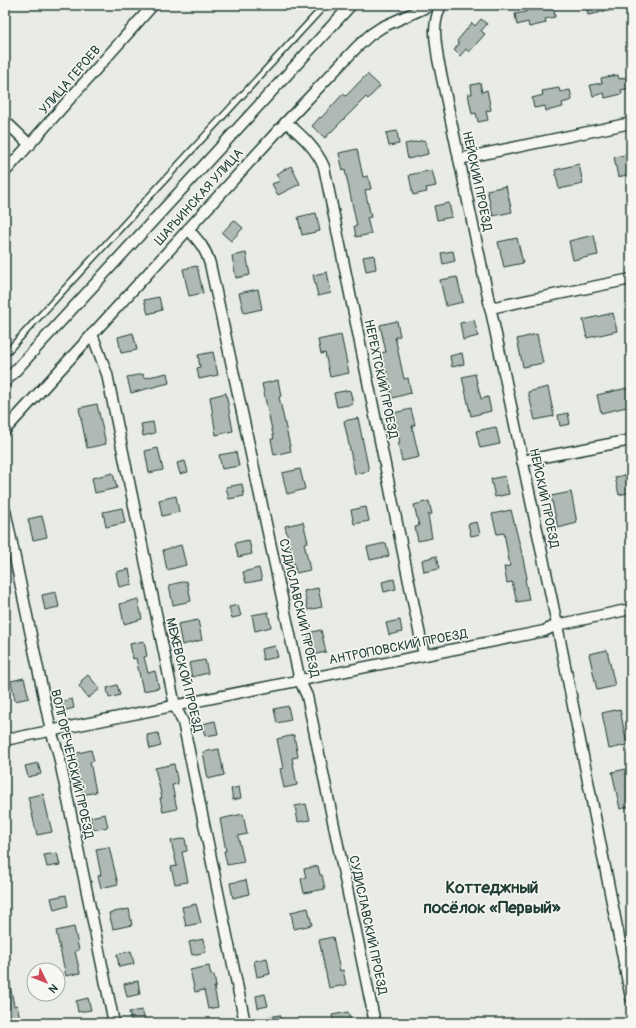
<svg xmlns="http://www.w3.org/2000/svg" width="636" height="1028" font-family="Pangolin,sans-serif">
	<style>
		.building { fill: #b0bab5; stroke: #1f3d34 }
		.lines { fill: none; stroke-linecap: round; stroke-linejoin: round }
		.lane-casing { stroke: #1f3d34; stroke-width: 8 }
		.street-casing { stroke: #1f3d34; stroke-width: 13 }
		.lane { stroke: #f6f6f2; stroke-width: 5 }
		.street { stroke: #f6f6f2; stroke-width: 10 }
		.labels { text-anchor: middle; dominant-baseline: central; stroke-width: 3; stroke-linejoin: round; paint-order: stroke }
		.street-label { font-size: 13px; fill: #1f3d34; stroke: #f6f6f2 }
		.district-label { font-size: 17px; font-weight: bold; fill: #1f3d34; stroke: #f6f6f2 }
	</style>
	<rect width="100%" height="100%" fill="#e9ebe7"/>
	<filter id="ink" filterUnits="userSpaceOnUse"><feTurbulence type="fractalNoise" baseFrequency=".025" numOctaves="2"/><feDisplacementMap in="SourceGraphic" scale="8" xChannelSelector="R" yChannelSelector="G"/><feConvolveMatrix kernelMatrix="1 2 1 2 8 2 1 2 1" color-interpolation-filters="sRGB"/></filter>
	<g filter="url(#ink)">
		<!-- building -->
		<g class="building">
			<path d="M537 5H542L543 8 553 6 555 17 545 19 546 23 529 27 528 22 517 25 515 14 526 12 525 7Z"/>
			<path d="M586 5H618V9L588 15Z"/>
			<path d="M481 19 487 24 481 31 485 34 469 52 466 49 460 56 454 50 459 44 457 41 472 23 475 26Z"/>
			<path d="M367 74 380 86 368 99 366 97 325 138 312 126 320 117 321 118 343 94 346 96Z"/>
			<path d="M618 75 619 79 628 77 631 88 621 90 622 94 605 98 604 93 593 96 590 85 602 83 601 78Z"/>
			<path d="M480 83 482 92 487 90 491 110 486 111 488 120 478 122 476 113 472 114 468 94H472L471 85Z"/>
			<path d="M559 88 560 92 570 90 572 100 562 103 563 107 546 111 545 106 534 108 532 98 543 95 542 91Z"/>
			<path d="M397 131 399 144 389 146 386 133Z"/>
			<path d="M425 140 428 154 408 159 405 144Z"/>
			<path d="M357 149 363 177 368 176 371 189 365 190 371 217 367 218 371 234 356 237 354 226H357L345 170 343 171 339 153Z"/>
			<path d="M631 154V174L618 177 614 157Z"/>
			<path d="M579 164 583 184 559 189 555 170Z"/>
			<path d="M291 166 300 184 278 195 272 184 280 181 276 174Z"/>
			<path d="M432 170 436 186 426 188 427 192 413 195 409 175Z"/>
			<path d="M506 186 512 212 493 216 487 190Z"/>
			<path d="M449 203 452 217 437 220 434 206Z"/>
			<path d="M316 213 320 231 302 235 298 217Z"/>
			<path d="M234 220 243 228 231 241 222 233Z"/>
			<path d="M594 235 598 255 573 260 569 241Z"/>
			<path d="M517 238 523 263 504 267 498 242Z"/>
			<path d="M453 251 455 261 443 264 441 253Z"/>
			<path d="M246 253 250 275 236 278 232 256Z"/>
			<path d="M374 255 376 269 366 271 363 257Z"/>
			<path d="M197 266 203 293 189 296 183 269Z"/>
			<path d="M327 272 331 293 318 296 313 275Z"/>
			<path d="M457 277 463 302 446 306 440 280Z"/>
			<path d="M258 289 262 309 244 313 239 293Z"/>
			<path d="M159 297 162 310 148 314 144 300Z"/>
			<path d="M613 313 617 331 587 338 583 320Z"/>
			<path d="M474 320 478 336 463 340 460 323Z"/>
			<path d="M397 321 400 336 395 337 404 379 408 378 411 393 392 398 386 369 384 370 380 353 386 352 380 325Z"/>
			<path d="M133 333 137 350 121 353 118 337Z"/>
			<path d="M537 334 543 363 523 367 517 339Z"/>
			<path d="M341 335 349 373 330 377 325 353 321 354 318 340Z"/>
			<path d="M213 352 218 375 199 379 197 368 200 367 198 355Z"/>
			<path d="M462 353 464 364 452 367 450 356Z"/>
			<path d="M167 373 169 383 131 393 127 377 143 374 144 378Z"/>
			<path d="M475 374 481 399 488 397 491 411 471 416 462 377Z"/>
			<path d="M278 380 281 396 279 397 291 451 274 455 271 439H274L262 384Z"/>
			<path d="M548 387 554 416 535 420 528 392Z"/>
			<path d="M627 388 631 406 601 413 597 395Z"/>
			<path d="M350 390 353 404 337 407 334 393Z"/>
			<path d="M226 393 233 431 216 435 210 397Z"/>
			<path d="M97 404 106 444 87 448 79 408Z"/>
			<path d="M411 409 415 425 412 426 419 457 402 461 398 444 400 443 394 413Z"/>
			<path d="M568 413 570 424 560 426 558 415Z"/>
			<path d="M358 418 369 471 355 474 344 421Z"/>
			<path d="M153 422 155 433 143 436 141 424Z"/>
			<path d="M496 427 500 444 480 448 476 431Z"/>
			<path d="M158 448 163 470 149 473 145 451Z"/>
			<path d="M236 452 239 466 222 469 219 455Z"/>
			<path d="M185 461 188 472 180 474 177 463Z"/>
			<path d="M300 469 305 489 287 494 282 473Z"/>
			<path d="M113 473 117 488 95 493 92 478Z"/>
			<path d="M631 474V492L619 495 615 477Z"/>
			<path d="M505 476 509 494 495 497 491 479Z"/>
			<path d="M242 484 244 496 229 499 226 487Z"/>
			<path d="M571 492 577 523 558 528 551 496Z"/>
			<path d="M176 496 179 512 162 516 159 500Z"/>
			<path d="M429 501 432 514 428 515 432 538 418 541 415 527 419 526 414 505Z"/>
			<path d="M366 507 369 521 354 524 351 510Z"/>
			<path d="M122 508 125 523 106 527 103 512Z"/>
			<path d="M511 510 522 554 527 578 525 579 529 600 517 602 512 582 507 583 504 567 510 566 504 533 497 534 492 514Z"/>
			<path d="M42 516 47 537 33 540 28 519Z"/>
			<path d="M303 522 308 542 304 543 310 570 296 573 285 526Z"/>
			<path d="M477 522 480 534 471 536 468 524Z"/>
			<path d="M249 540 252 554 238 557 235 543Z"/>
			<path d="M386 543 389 556 370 560 367 547Z"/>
			<path d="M181 545 186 565 167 570 163 550Z"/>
			<path d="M436 556 439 569 424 572 422 560Z"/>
			<path d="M259 568 262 580 246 583 243 572Z"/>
			<path d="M129 569 132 584 119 587 116 572Z"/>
			<path d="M394 579 396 589 384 592 382 582Z"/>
			<path d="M187 581 191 601 173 605 169 585Z"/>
			<path d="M318 588 322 607 308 610 304 591Z"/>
			<path d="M56 592 59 607 45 610 42 595Z"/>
			<path d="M138 599 142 619 124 624 120 604Z"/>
			<path d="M238 605 241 616 232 618 229 607Z"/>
			<path d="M268 612 271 627 255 631 252 615Z"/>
			<path d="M198 620 202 640 182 645 178 624Z"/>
			<path d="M400 620 402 632 389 635 386 623Z"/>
			<path d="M321 630 326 652 312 655 308 633Z"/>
			<path d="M144 641 147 656 144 657 148 673 155 671 159 688 143 691 136 658 133 659 130 644Z"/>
			<path d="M275 646 278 657 263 660 261 649Z"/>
			<path d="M607 650 615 686 597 690 589 654Z"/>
			<path d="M205 660 208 673 192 677 189 663Z"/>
			<path d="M88 675 100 689 88 698 79 686 82 683 81 681Z"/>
			<path d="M24 678 29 698 15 701 11 681Z"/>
			<path d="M117 685 120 695 109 698 107 688Z"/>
			<path d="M72 699 74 708 63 711 61 702Z"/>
			<path d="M288 706 291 720 277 723 274 709Z"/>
			<path d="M620 709 627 745 609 749 602 713Z"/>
			<path d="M215 721 218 734 205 736 202 724Z"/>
			<path d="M158 733 161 746 150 749 147 735Z"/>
			<path d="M294 735 298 757 292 758 297 785 284 788 280 769 283 768 277 739Z"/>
			<path d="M219 749 224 775 208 779 203 752Z"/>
			<path d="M91 750 94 761 90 762 96 792 83 795 74 754Z"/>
			<path d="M38 763 41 774 28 777 25 766Z"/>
			<path d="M174 764 178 784 172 785 177 809 163 812 160 798H162L155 768Z"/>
			<path d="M631 768V806L620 809 612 772Z"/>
			<path d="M239 787 241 798 233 800 231 789Z"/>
			<path d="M43 794 52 832 37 835 28 797Z"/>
			<path d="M306 804 310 820 298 822 295 806Z"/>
			<path d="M105 814 108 827 93 830 90 817Z"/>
			<path d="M243 814 247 834 238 836 244 862 227 865 224 851H226L220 819Z"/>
			<path d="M185 838 187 851 182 852 188 882 175 884 171 867 177 866 171 841Z"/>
			<path d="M109 847 118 884 101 888 98 876 101 875 96 849Z"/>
			<path d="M57 853 60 865 47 867 44 855Z"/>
			<path d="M318 866 320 875H322L325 889 304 893 301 879 306 878 304 869Z"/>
			<path d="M246 880 249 894 233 898 230 883Z"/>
			<path d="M66 895 68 906 54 910 51 898Z"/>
			<path d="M196 904 201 923 186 926 182 907Z"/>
			<path d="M308 908 312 925 294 929 291 912Z"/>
			<path d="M129 909 132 925 113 929 109 913Z"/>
			<path d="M74 927 79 950 75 951 80 973 66 976 56 931Z"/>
			<path d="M333 937 340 971 343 970 346 985 329 988 319 940Z"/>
			<path d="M203 939 206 952 192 955 189 942Z"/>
			<path d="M131 951 134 964 119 967 117 954Z"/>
			<path d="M267 958 270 974 257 977 254 961Z"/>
			<path d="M209 966 211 975H214L216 987H214L218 1007 208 1009 204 990 195 992 190 970Z"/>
			<path d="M5 979H9L14 1006 17 1005 21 1023H5Z"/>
			<path d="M138 981 140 994 127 997 124 984Z"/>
			<path d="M265 994 268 1006 258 1008 256 996Z"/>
			<path d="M88 998 91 1010 78 1012 76 1001Z"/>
			<path d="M142 1010 145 1021 132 1023 129 1012Z"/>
			<path d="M348 1012 351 1023H334L332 1015Z"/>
			<path d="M280 1015 282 1023H258L257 1019Z"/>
		</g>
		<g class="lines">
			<defs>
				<path id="lane" d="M5 354 325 5"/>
				<g id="street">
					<path d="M441 5C432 25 435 38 438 59L555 615 631 998"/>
					<path d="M5 121 30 145"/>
					<path d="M286 122C302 136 316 148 324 167L424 655"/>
					<path d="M459 159 631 123"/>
					<path d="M5 172 153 5"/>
					<path d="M188 229C198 240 206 249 210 264L300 681 307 696 375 1023"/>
					<path d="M490 308 631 279"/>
					<path d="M92 334 107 374 175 706 183 722 245 1023"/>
					<path d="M5 382 351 5"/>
					<path d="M5 430 286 122 357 47 370 35 382 27 431 5"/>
					<path d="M522 461 631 440"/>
					<path d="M5 510 51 731 58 752 114 1023"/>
					<path d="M5 740 544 631 557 625 631 609"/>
				</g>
			</defs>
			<!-- lane casing -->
			<use href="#lane" class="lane-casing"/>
			<!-- street casing -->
			<use href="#street" class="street-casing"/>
			<!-- lane -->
			<use href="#lane" class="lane"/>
			<!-- street -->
			<use href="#street" class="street"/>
		</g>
	</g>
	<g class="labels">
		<!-- street labels -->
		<g class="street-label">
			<text transform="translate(70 80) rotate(-49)">УЛИЦА ГЕРОЕВ</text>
			<text transform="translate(477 181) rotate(78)">НЕЙСКИЙ ПРОЕЗД</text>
			<text transform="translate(199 197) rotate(-48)">ШАРЬИНСКАЯ УЛИЦА</text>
			<text transform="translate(381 379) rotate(78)">НЕРЕХТСКИЙ ПРОЕЗД</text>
			<text transform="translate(544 498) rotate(78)">НЕЙСКИЙ ПРОЕЗД</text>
			<text transform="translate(299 608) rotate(77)">СУДИСЛАВСКИЙ ПРОЕЗД</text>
			<text transform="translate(398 647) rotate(-11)">АНТРОПОВСКИЙ ПРОЕЗД</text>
			<text transform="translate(184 675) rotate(76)">МЕЖЕВСКОЙ ПРОЕЗД</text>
			<text transform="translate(72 764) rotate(77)">ВОЛГОРЕЧЕНСКИЙ ПРОЕЗД</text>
			<text transform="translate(368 925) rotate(78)">СУДИСЛАВСКИЙ ПРОЕЗД</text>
		</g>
		<!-- district labels -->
		<g class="district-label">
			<text x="492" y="887">Коттеджный<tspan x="492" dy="20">посёлок «Первый»</tspan></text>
		</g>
	</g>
	<!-- margin -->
	<rect width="636" height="1028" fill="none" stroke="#f6f6f2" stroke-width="20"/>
	<rect x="10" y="10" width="616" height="1008" fill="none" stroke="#1f3d34" stroke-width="1.5" filter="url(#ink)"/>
	<!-- north arrow -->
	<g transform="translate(46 982) rotate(133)"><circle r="19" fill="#f6f6f2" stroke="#a0aca6"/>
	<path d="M0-3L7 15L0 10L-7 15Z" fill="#d1495b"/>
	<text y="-6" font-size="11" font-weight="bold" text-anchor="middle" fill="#1f3d34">N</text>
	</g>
</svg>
